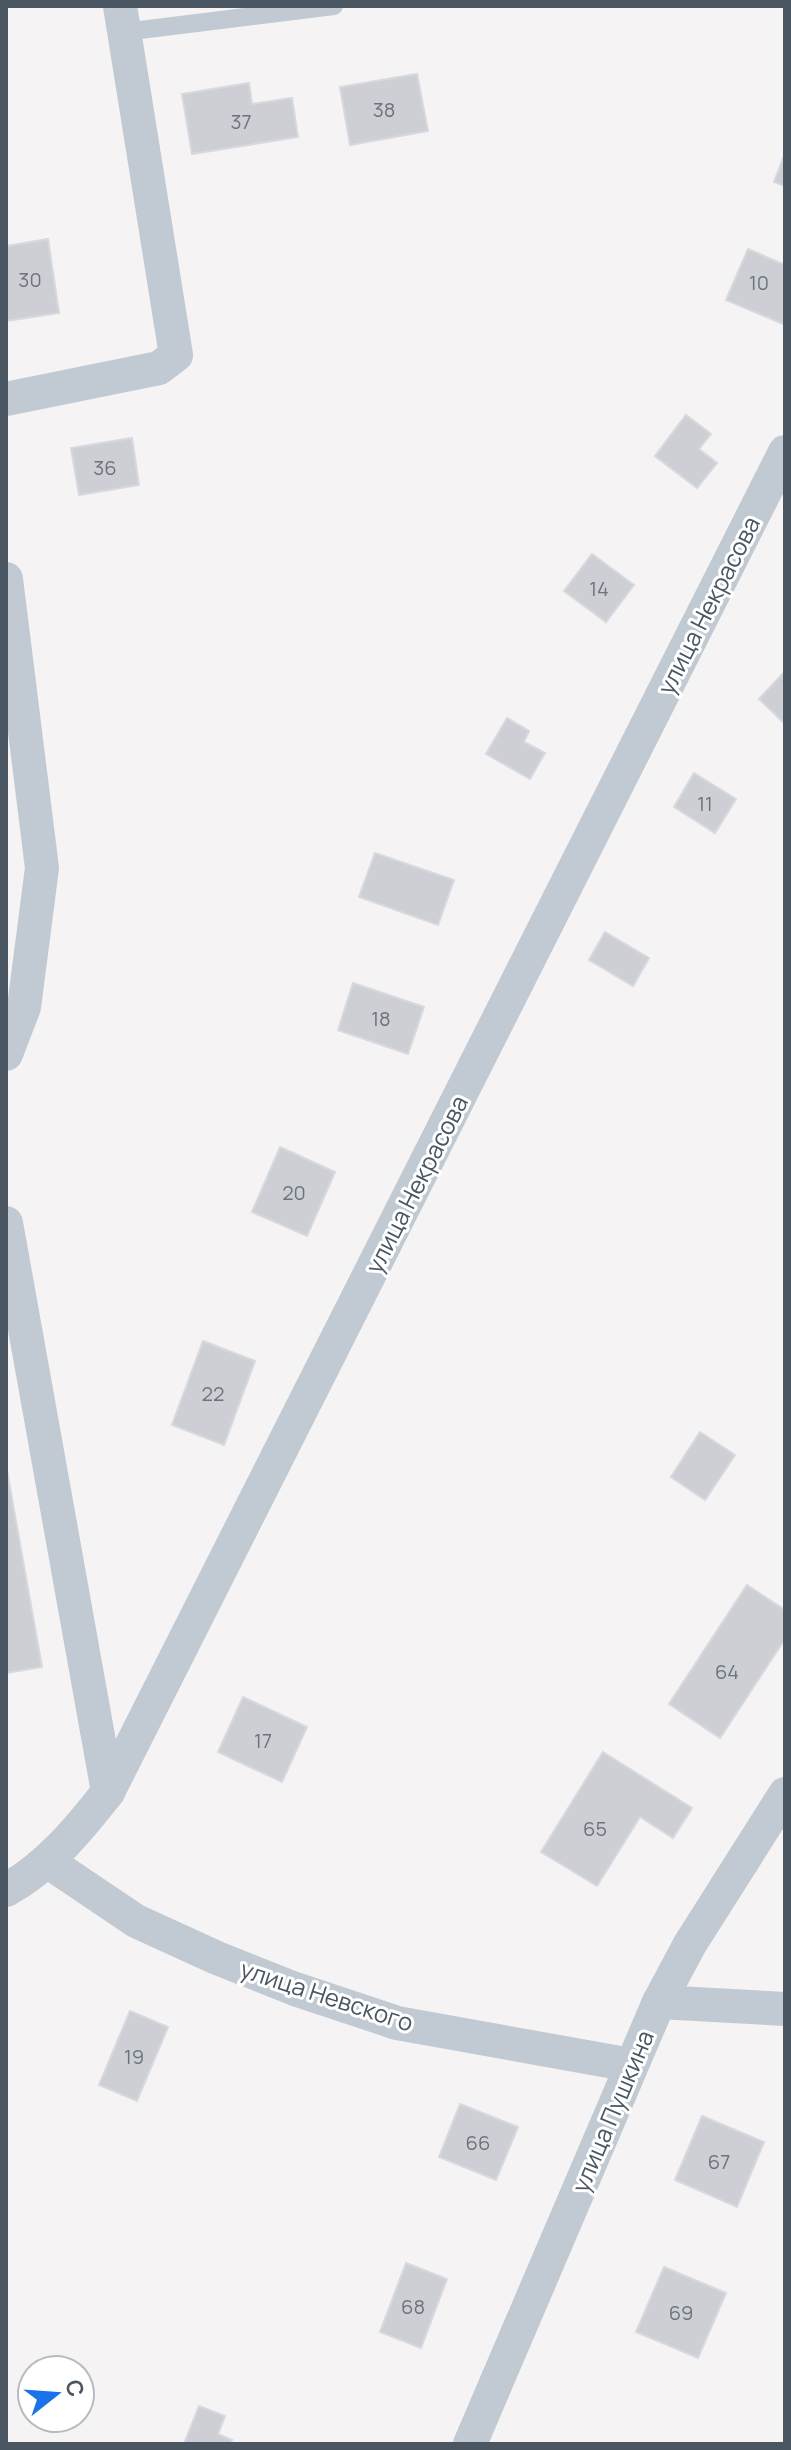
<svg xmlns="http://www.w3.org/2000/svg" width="791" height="2450" font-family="Manrope,sans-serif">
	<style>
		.building { fill: #cdcfd5; stroke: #d7d9de; stroke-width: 2 }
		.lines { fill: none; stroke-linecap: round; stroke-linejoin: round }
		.lane { stroke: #c1cad2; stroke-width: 18 }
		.street { stroke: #c1cad2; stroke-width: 34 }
		.labels { text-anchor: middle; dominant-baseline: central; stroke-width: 6; stroke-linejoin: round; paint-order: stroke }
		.number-label { font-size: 20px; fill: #6b747e }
		.street-label { font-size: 24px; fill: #4a5661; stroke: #fff }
	</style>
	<rect width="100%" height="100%" fill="#f5f3f3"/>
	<!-- building -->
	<g class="building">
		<path d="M417 74 428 131 350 145 340 87Z"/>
		<path d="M249 83 252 104 292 98 298 137 192 154 182 94Z"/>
		<path d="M785 153V186L774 182Z"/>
		<path d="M48 239 59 313 6 321V246Z"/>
		<path d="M748 249 785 265V318L783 324 726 300Z"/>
		<path d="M686 415 711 434 699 449 717 463 697 488 655 456Z"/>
		<path d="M132 438 139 485 79 495 71 448Z"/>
		<path d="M592 554 634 585 606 622 564 591Z"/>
		<path d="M785 671V724L759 699Z"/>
		<path d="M507 718 529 731 524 742 545 753 530 779 486 754Z"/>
		<path d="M694 773 736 799 715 833 674 807Z"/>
		<path d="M375 853 454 880 438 925 359 897Z"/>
		<path d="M605 932 649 958 633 986 589 960Z"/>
		<path d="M353 983 424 1007 408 1054 338 1030Z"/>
		<path d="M280 1147 335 1172 307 1236 252 1212Z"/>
		<path d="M203 1341 255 1361 224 1445 172 1425Z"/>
		<path d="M700 1432 735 1455 705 1500 671 1477Z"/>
		<path d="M6 1465 42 1667 6 1673Z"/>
		<path d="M747 1585 785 1610V1639L720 1738 669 1704Z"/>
		<path d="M243 1697 307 1727 282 1782 218 1752Z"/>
		<path d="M603 1752 692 1808 673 1838 640 1817 597 1886 541 1852Z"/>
		<path d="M130 2011 168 2027 137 2101 99 2085Z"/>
		<path d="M460 2104 518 2127 496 2180 439 2157Z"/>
		<path d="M702 2116 764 2142 737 2207 675 2180Z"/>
		<path d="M406 2263 447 2279 421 2348 380 2332Z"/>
		<path d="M664 2267 726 2293 698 2358 636 2332Z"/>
		<path d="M199 2406 225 2416 218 2434 232 2440 230 2444H184Z"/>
	</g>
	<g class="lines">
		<!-- lane -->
		<path class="lane" d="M124 32 334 6"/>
		<!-- street -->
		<g class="street">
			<path d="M6 399 159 368 176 355 120 6"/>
			<path d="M6 579 42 868 24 1007 6 1054"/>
			<path d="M6 1223 108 1792"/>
			<path d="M47 1861 136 1921 217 1958 295 1989 397 2023 631 2065"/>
			<path d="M6 1890C48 1867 79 1829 108 1792L785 452"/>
			<path d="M659 2002 785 2009"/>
			<path d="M470 2444 659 2002 690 1944 785 1794"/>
		</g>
	</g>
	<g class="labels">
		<!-- number labels -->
		<g class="number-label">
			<text x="384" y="109">38</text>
			<text x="241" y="121">37</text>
			<text x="30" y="279">30</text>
			<text x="759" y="282">10</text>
			<text x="105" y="467">36</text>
			<text x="599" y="588">14</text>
			<text x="705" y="803">11</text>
			<text x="381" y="1018">18</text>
			<text x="294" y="1192">20</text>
			<text x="213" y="1393">22</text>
			<text x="727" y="1671">64</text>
			<text x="263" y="1740">17</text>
			<text x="595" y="1828">65</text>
			<text x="134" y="2056">19</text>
			<text x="478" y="2142">66</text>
			<text x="719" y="2161">67</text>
			<text x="413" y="2306">68</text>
			<text x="681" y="2312">69</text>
		</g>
		<!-- street labels -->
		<g class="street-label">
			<text transform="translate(708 605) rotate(-63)">улица Некрасова</text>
			<text transform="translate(416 1184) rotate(-63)">улица Некрасова</text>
			<text transform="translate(327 1995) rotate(18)">улица Невского</text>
			<text transform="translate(612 2111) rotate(-67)">улица Пушкина</text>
		</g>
	</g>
	<!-- border -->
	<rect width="791" height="2450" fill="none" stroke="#4a5661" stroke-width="16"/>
	<!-- north arrow -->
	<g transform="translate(56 2394) rotate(73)"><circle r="38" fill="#ffffff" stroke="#b7bbc0" stroke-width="2"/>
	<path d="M0-6L14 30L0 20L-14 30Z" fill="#1a73e8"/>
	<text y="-12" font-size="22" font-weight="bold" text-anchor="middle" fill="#4a5661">С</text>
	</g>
</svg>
